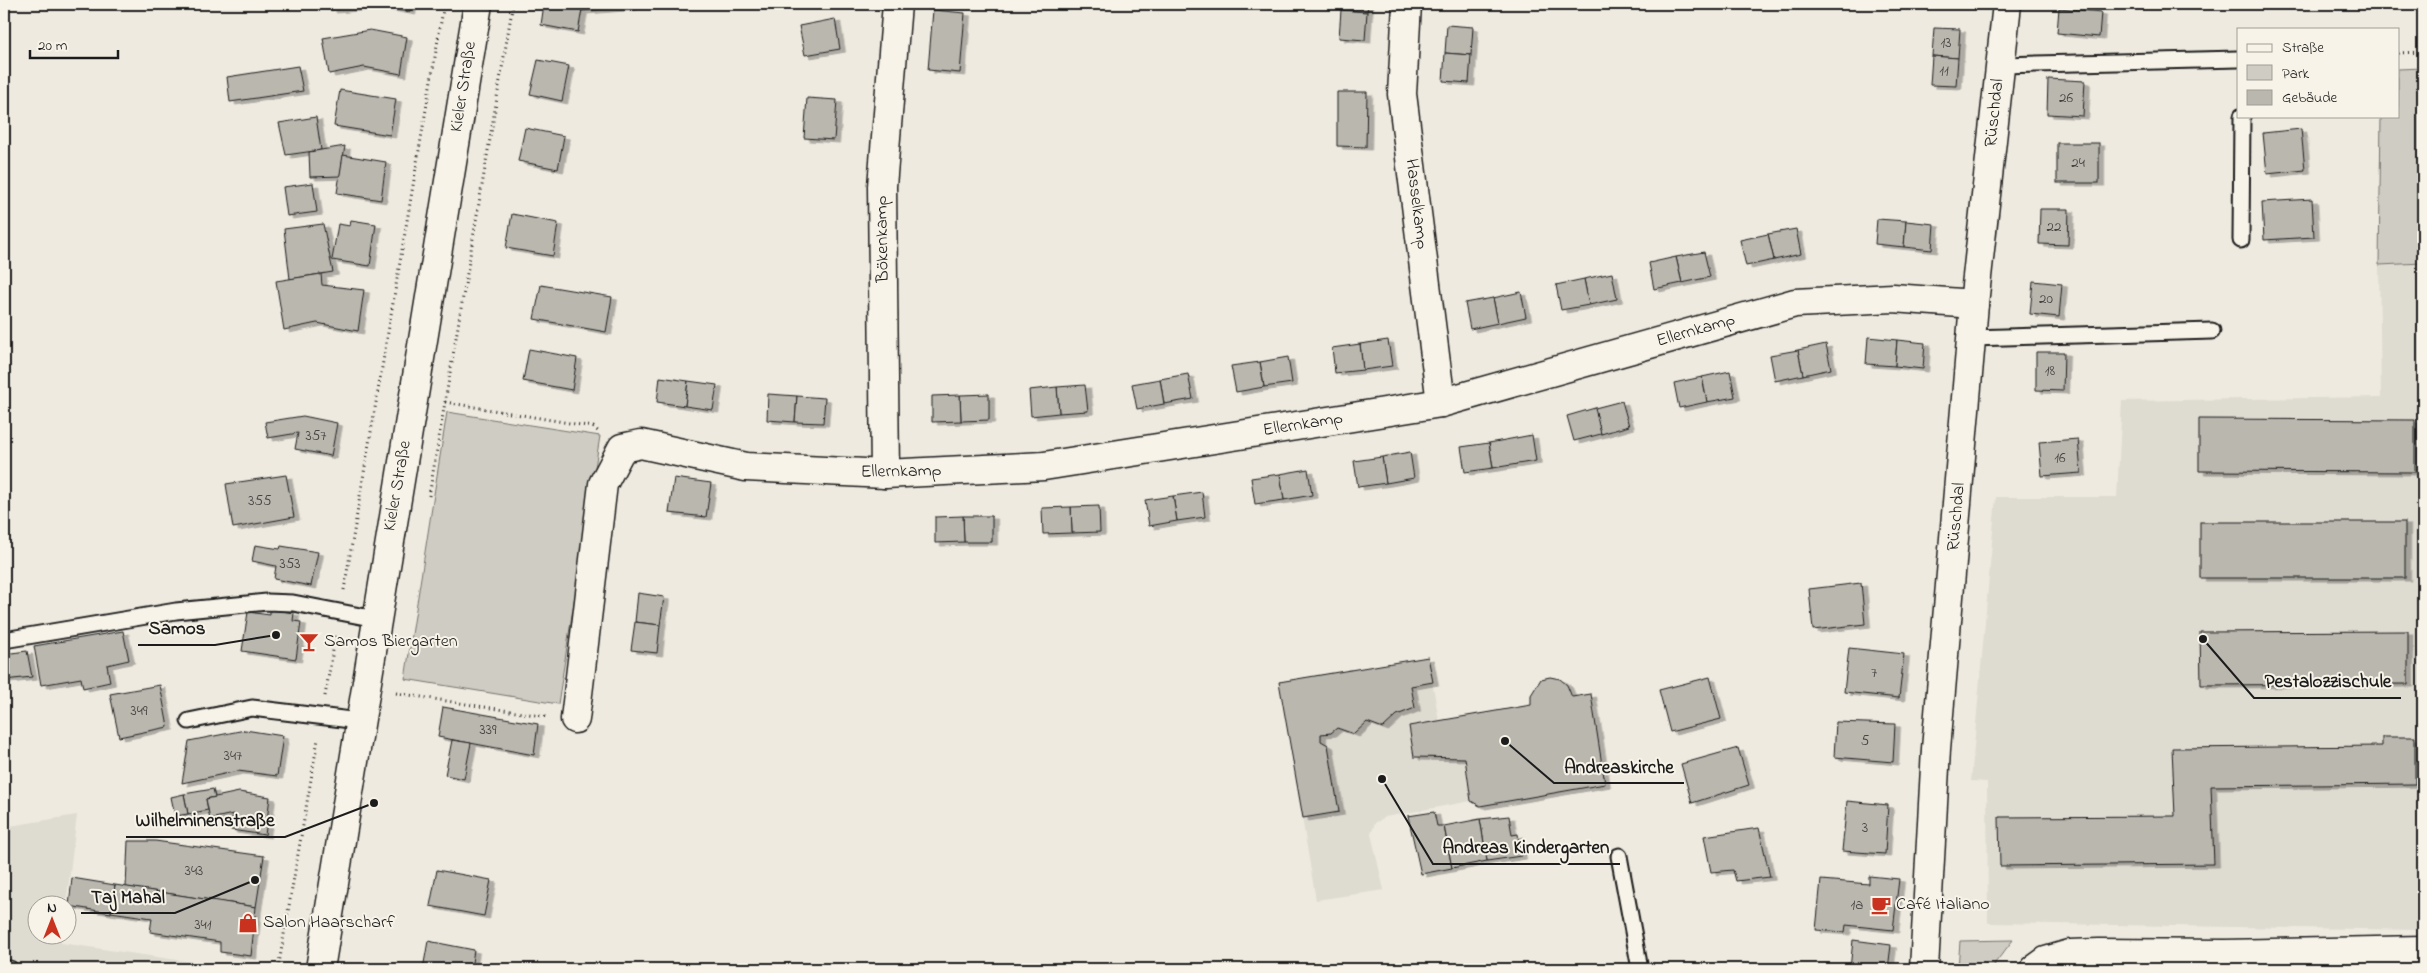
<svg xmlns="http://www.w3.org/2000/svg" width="2427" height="973" font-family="'Indie Flower',sans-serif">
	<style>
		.built { fill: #dedbd1 }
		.green { fill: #cfccc3; stroke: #767470 }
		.building { fill: #bab7af; stroke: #1c1c1c; filter: url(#shadow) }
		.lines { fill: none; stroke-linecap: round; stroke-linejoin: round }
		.lane-casing { stroke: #1c1c1c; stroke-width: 19 }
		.street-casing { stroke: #1c1c1c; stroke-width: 31 }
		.secondary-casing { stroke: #1c1c1c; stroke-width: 31 }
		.path { stroke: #1c1c1c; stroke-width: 3; stroke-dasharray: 1 4; stroke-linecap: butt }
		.lane { stroke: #f7f3e8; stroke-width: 15 }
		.street { stroke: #f7f3e8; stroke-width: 28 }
		.secondary { stroke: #f7f3e8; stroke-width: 28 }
		.labels { text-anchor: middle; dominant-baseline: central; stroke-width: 4; stroke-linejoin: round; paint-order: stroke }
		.number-label { font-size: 15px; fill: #444341 }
		.street-label { font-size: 18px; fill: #1c1c1c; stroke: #f7f3e8 }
		.poi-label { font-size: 18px; fill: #1c1c1c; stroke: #f7f3e8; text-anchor: start }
		.leader { fill: none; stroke: #1c1c1c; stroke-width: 2 }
		.callout-dot { fill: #1c1c1c; stroke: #f7f3e8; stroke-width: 2 }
		.callout-label { font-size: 19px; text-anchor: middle; font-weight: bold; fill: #1c1c1c; stroke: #f7f3e8; stroke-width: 4; stroke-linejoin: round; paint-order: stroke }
	</style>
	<defs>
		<filter id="shadow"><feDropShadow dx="5.5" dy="3" stdDeviation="0" flood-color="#0004"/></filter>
	</defs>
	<rect width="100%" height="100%" fill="#eeeae0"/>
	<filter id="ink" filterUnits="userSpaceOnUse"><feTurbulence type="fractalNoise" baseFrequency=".02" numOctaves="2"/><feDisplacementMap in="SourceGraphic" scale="10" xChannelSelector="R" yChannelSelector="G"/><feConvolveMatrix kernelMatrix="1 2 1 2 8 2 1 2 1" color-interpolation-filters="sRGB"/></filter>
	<g filter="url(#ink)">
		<!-- built -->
		<g class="built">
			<path d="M2423 263V930L1988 923 1987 782 1971 781 1996 497H2117L2122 401 2381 397 2379 265Z"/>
			<path d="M1428 657 1439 721 1409 726 1465 758 1471 801 1385 817 1375 823 1371 834 1384 890 1316 900 1279 682Z"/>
			<path d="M77 815 66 905 38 906V936H62L61 943 239 969H4V827Z"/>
		</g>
		<!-- green -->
		<g class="green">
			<path d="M2423 68V263L2379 265 2381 116H2398V69Z"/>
			<path d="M447 412 600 436 558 704 405 679Z"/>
			<path d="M2013 940 1995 963 1994 969H1958L1960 941Z"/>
		</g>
		<!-- building -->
		<g class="building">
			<path d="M330 4H411L410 12 377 6 331 10Z"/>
			<path d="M544 4H583L578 32 541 25Z"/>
			<path d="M583 4H632V7L581 11Z"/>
			<path d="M1342 4H1368L1367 12 1341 10Z"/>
			<path d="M2059 8 2101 12 2099 37 2057 33Z"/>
			<path d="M933 10 965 13 960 73 928 70Z"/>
			<path d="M1341 10 1367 12 1365 40 1339 38Z"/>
			<path d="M835 19 840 49 805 55 799 26Z"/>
			<path d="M1447 25 1473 27 1471 55 1445 53Z"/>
			<path d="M1934 28 1960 29 1958 58 1932 56Z"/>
			<path d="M370 30 407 37 401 74 364 67 329 74 323 38Z"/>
			<path d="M1445 53 1471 55 1469 83 1443 81Z"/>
			<path d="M1932 56 1958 58 1956 86 1930 85Z"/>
			<path d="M538 60 569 66 562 101 530 94Z"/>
			<path d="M298 66 303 91 230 102 227 77Z"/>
			<path d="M2048 79 2085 81 2083 116 2047 114Z"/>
			<path d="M340 90 396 99 390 135 334 126Z"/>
			<path d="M1337 92H1367L1366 147 1337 146Z"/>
			<path d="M807 98 837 100 834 140 804 138Z"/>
			<path d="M316 117 321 150 286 155 279 123Z"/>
			<path d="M525 128 564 136 558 169 518 161Z"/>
			<path d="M2301 129 2305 170 2267 174 2263 133Z"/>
			<rect x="2057" y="143" width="42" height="40"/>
			<path d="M345 146 340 176 310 177 309 152Z"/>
			<path d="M343 155 386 162 381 200 337 193Z"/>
			<path d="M313 183 317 212 287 216 283 187Z"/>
			<path d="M2312 199 2314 237 2264 240 2262 202Z"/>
			<path d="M2040 209H2069L2068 245 2039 244Z"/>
			<path d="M512 214 558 223 553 256 506 248Z"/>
			<path d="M1877 219 1906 221 1904 247 1875 244Z"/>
			<path d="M351 220 376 224 370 266 332 260 338 224 350 226Z"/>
			<path d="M1906 221 1934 224 1932 250 1904 247Z"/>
			<path d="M323 224 333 272 290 279 284 229Z"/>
			<path d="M1796 229 1801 254 1774 260 1768 234Z"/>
			<path d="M1768 234 1774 260 1746 266 1740 240Z"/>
			<path d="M1704 252 1710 277 1682 283 1676 257Z"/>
			<path d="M1676 257 1682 283 1654 289 1649 263Z"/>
			<path d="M1612 273 1617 299 1589 305 1584 279Z"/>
			<path d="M321 274 322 285 364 290 358 331 317 323 284 330 276 281Z"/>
			<path d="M1584 279 1589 305 1561 310 1556 285Z"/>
			<path d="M2033 281 2062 284 2059 317 2030 314Z"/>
			<path d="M541 285 612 297 606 332 534 319Z"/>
			<path d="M1521 292 1526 317 1498 323 1493 298Z"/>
			<path d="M1493 298 1498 323 1470 329 1465 303Z"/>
			<path d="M1868 337 1897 340 1895 366 1866 364Z"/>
			<path d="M1388 340 1392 366 1363 370 1360 344Z"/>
			<path d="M1897 340 1925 343 1923 369 1895 366Z"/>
			<path d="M1360 344 1363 370 1335 373 1332 348Z"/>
			<path d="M1826 344 1831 369 1803 375 1798 350Z"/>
			<path d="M529 349 577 358 572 390 523 381Z"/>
			<path d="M1798 350 1803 375 1775 381 1770 355Z"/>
			<path d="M2036 352H2064L2063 391 2036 390Z"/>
			<path d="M1288 357 1292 383 1264 387 1260 362Z"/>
			<path d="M1260 362 1264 387 1236 392 1231 366Z"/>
			<path d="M1730 371 1735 397 1707 402 1702 377Z"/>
			<path d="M1188 374 1193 399 1164 404 1160 379Z"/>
			<path d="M660 377 688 381 685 406 657 402Z"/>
			<path d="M1702 377 1707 402 1679 408 1674 383Z"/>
			<path d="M1160 379 1164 404 1137 409 1132 384Z"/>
			<path d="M688 381 717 385 713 410 685 406Z"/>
			<path d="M1085 385 1088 411 1059 413 1057 387Z"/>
			<path d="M1057 387 1059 413 1031 416 1029 390Z"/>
			<path d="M768 394 797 396 795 422 767 420Z"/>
			<path d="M989 394V420L961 421 960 395Z"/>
			<path d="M960 395 961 421 932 422V396Z"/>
			<path d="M797 396 825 398 823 423 795 422Z"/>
			<path d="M1622 401 1629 426 1601 434 1595 408Z"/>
			<path d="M1595 408 1601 434 1574 441 1567 416Z"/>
			<path d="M303 416 337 423 331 456 295 449 298 433 268 438 265 422Z"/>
			<path d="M2199 419 2415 420V472L2199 471Z"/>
			<path d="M1532 435 1536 461 1493 468 1489 443Z"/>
			<path d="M2078 439 2081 473 2042 476 2039 442Z"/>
			<path d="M1489 443 1493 468 1465 472 1461 447Z"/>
			<path d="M1410 452 1414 478 1386 483 1382 457Z"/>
			<path d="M1382 457 1386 483 1358 487 1354 461Z"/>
			<path d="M1308 469 1312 495 1284 500 1280 474Z"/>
			<path d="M1280 474 1284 500 1255 504 1251 478Z"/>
			<path d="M286 475 294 517 233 528 226 484Z"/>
			<path d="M674 478 711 483 706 517 669 513Z"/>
			<path d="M1202 492 1205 517 1177 521 1173 496Z"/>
			<path d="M1173 496 1177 521 1149 526 1145 500Z"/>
			<path d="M1099 506 1100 532 1072 533 1071 507Z"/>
			<path d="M1071 507 1072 533 1043 534 1042 508Z"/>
			<path d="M963 516H992V542H964Z"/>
			<path d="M963 516 964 542 935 543V517Z"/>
			<rect x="2200" y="522" width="205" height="56"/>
			<path d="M255 545 280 549 281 546 318 552 311 586 274 579 276 566 252 561Z"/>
			<path d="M1861 583 1865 624 1813 630 1809 589Z"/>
			<path d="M638 593 664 597 660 625 635 622Z"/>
			<path d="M270 609 294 613 293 621 301 622 296 659 242 651 248 612 270 615Z"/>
			<path d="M635 622 660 625 657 653 631 650Z"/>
			<path d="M123 631 129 660 107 665 110 682 83 688 81 678 41 685 34 646Z"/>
			<path d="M2408 631V684L2201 685 2200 632Z"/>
			<path d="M1849 648 1904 654 1899 698 1844 692Z"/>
			<path d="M27 651 32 677 4 680V654Z"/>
			<path d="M1428 657 1433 682 1411 686 1415 708 1397 715 1383 728 1367 722 1354 734 1337 728 1331 733 1321 734V741L1328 745 1339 812 1303 818 1279 682Z"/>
			<path d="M1550 677 1560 679 1567 685 1572 697 1591 694 1605 784 1480 806 1471 801 1465 758 1414 757 1409 726 1531 705V695L1541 679Z"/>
			<path d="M1710 677 1721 719 1670 732 1659 690Z"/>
			<path d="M160 685 168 727 119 737 110 694Z"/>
			<path d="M443 707 538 724 534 755 438 737Z"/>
			<path d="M1836 722 1895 724 1893 762 1834 757Z"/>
			<path d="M245 730 283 736 277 776 238 771 182 783 189 741Z"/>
			<path d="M2382 737H2415V784L2211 786 2214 864 2000 866 1999 817 2175 816 2172 748 2382 746Z"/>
			<path d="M452 740 471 743 464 779 445 775Z"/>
			<path d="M1738 748 1749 785 1692 803 1681 764Z"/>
			<path d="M213 789 215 797 206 799 208 810 188 814 184 794Z"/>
			<path d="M239 792 270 797 265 835 231 830 233 814 210 819 206 799Z"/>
			<path d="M184 794 188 814 175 816 171 797Z"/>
			<path d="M1847 801 1888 805 1885 854 1842 851Z"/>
			<path d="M1434 812 1437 826H1444L1452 868 1421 874 1408 816Z"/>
			<path d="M1509 816 1512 835 1518 834 1521 856 1487 861 1480 819Z"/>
			<path d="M1480 819 1487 861 1452 868 1444 826Z"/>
			<path d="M1759 828 1770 877 1736 881 1733 870 1711 872 1704 836Z"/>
			<path d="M128 841H155L264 856 256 907 126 887Z"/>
			<path d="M437 870 491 880 484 916 430 906Z"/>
			<path d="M1869 876 1899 879 1893 930 1846 925 1845 932 1816 930 1821 880 1869 884Z"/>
			<path d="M72 878 115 885 111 913 69 906Z"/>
			<path d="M115 885 256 907 251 956 220 952V942L150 932 152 918 111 912Z"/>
			<path d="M1853 940 1891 945 1888 969H1850Z"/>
			<path d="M428 941 474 950 471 969H423Z"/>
		</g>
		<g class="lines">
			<defs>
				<g id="lane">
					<path d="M2001 65 2238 59"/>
					<path d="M2241 240 2242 116"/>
					<path d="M1971 338 2212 331"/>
					<path d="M4 640 176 611 267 602 293 603 376 619"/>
					<path d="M189 721 252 708 359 721"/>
					<path d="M1619 856 1640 969"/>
					<path d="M4 968 10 969"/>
				</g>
				<g id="street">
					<path d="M1407 4 1402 94 1441 403"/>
					<path d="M885 474 882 186 897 4"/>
					<path d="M575 719 603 484 622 448 641 444 746 467 885 474 1044 466 1441 403 1795 303 1893 298 1974 304"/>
					<path d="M1924 969 1936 749 1974 304 2007 4"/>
				</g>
				<g id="secondary">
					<path d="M320 969 478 4"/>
					<path d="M2035 969 2046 961 2070 954 2099 953 2225 954 2423 950"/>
				</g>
			</defs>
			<!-- lane casing -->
			<use href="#lane" class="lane-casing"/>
			<!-- street casing -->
			<use href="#street" class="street-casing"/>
			<!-- secondary casing -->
			<use href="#secondary" class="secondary-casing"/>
			<!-- path -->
			<g class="path">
				<path d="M2398 53 2423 52"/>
				<path d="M445 402 593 427 599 432"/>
				<path d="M429 496 513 4"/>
				<path d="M344 590 444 4"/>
				<path d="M396 693 548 717"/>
				<path d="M325 696 336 633"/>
				<path d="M278 969 318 739"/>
			</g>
			<!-- lane -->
			<use href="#lane" class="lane"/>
			<!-- street -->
			<use href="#street" class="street"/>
			<!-- secondary -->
			<use href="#secondary" class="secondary"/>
		</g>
	</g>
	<!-- icons -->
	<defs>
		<symbol id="bar-bare" viewBox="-9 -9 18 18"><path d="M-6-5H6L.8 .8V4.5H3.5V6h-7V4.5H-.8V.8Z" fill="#c8321e" stroke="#f7f3e8" stroke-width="2.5" paint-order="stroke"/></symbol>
		<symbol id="cafe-bare" viewBox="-9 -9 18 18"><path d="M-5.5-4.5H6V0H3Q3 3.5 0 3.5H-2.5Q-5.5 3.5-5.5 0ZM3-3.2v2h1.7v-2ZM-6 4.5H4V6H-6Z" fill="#c8321e" stroke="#f7f3e8" stroke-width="2.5" paint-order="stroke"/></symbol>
		<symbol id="shop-bare" viewBox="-9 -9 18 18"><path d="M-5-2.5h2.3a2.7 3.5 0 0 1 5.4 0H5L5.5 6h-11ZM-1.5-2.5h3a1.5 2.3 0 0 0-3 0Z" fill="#c8321e" stroke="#f7f3e8" stroke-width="2.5" paint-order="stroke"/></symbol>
	</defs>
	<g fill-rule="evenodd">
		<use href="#bar-bare" x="295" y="628" width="28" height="28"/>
		<use href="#cafe-bare" x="1867" y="891" width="28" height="28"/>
		<use href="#shop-bare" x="234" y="909" width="28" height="28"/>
	</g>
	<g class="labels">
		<!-- number labels -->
		<g class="number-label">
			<text x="1946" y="43">13</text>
			<text x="1944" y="71">11</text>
			<text x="2066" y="98">26</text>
			<text x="2078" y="163">24</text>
			<text x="2054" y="227">22</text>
			<text x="2046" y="299">20</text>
			<text x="2050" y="371">18</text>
			<text x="316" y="436">357</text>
			<text x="2060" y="458">16</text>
			<text x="260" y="501">355</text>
			<text x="290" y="564">353</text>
			<text x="1874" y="673">7</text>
			<text x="139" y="711">349</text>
			<text x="488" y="730">339</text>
			<text x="1865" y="741">5</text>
			<text x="233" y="756">347</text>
			<text x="1865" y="828">3</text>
			<text x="194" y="871">343</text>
			<text x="1857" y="905">1a</text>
			<text x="203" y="925">341</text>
		</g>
		<!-- street labels -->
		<g class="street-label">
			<text transform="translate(464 87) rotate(-81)">Kieler Straße</text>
			<text transform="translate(1995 113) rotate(-84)">Rüschdal</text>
			<text transform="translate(1416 204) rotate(83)">Hasselkamp</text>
			<text transform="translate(883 239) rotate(-91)">Bökenkamp</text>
			<text transform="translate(1696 331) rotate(-16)">Ellernkamp</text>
			<text transform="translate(1303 425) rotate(-9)">Ellernkamp</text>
			<text transform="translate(901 472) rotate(-1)">Ellernkamp</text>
			<text transform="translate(398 486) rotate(-80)">Kieler Straße</text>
			<text transform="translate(1957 517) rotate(-85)">Rüschdal</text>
		</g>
		<!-- poi labels -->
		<g class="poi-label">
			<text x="324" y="642">Samos Biergarten</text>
			<text x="1896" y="905">Café Italiano</text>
			<text x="263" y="923">Salon Haarscharf</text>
		</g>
	</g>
	<!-- callouts -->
	<path class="leader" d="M276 635L215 645H138M2203 639L2254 698H2401M1505 741L1554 783H1684M374 803L285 837H126M1382 779L1433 864H1620M255 880L175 913H81"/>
	<g class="callout-dot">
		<circle cx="276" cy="635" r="5"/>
		<circle cx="2203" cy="639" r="5"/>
		<circle cx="1505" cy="741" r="5"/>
		<circle cx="374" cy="803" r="5"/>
		<circle cx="1382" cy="779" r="5"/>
		<circle cx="255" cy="880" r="5"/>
	</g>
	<g class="callout-label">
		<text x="177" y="634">Samos</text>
		<text x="2328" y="687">Pestalozzischule</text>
		<text x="1619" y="773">Andreaskirche</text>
		<text x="205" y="826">Wilhelminenstraße</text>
		<text x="1526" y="853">Andreas Kindergarten</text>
		<text x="128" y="903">Taj Mahal</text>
	</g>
	<!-- margin -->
	<rect width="2427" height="973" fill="none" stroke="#f7f3e8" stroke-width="20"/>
	<rect x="10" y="10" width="2407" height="953" fill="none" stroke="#1c1c1c" stroke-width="2" filter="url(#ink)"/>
	<!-- legend -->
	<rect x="2237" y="28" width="162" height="90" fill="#f7f3e8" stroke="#9f9d96"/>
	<rect x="2247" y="44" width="25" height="8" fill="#f7f3e8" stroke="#9f9d96"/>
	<text x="2282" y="52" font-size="15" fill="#1c1c1c">Straße</text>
	<rect x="2247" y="65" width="25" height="15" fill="#cfccc3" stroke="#9f9d96"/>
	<text x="2282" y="78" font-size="15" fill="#1c1c1c">Park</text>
	<rect x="2247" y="90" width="25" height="15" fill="#bab7af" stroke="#9f9d96"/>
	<text x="2282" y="102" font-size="15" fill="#1c1c1c">Gebäude</text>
	<!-- north arrow -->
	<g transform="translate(52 920)"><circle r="24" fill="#f7f3e8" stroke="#9f9d96"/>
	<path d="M0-4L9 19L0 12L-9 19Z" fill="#c8321e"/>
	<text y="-8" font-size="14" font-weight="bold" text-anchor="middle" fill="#1c1c1c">N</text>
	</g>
	<!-- scale -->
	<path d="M30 50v8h88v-8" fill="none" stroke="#1c1c1c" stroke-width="2.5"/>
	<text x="38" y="50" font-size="15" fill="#1c1c1c" stroke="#f7f3e8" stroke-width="4" paint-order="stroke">20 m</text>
</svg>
